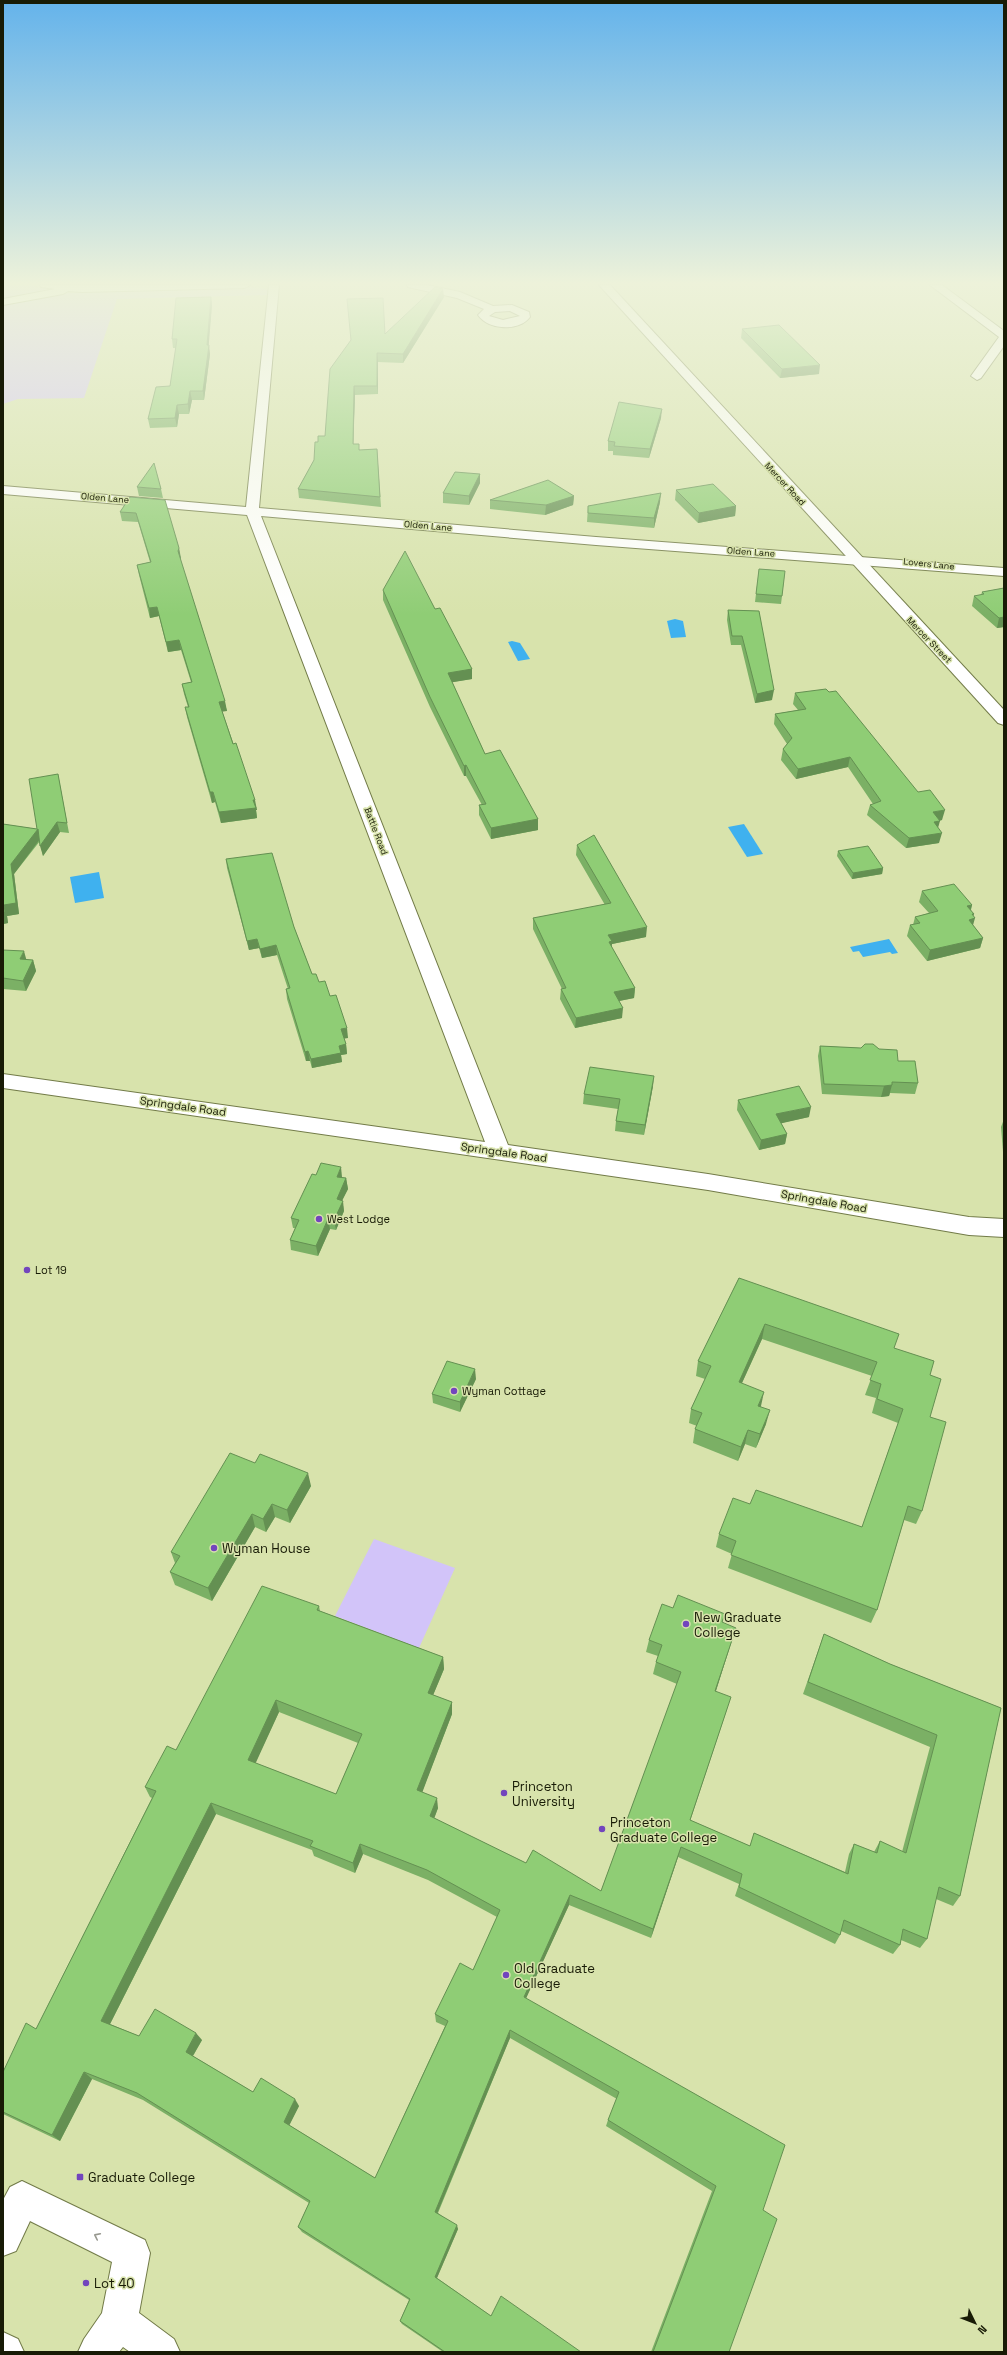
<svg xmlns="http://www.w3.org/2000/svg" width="1007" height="2355" font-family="'Space Grotesk',sans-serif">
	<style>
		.green { fill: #d2c4f9 }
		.water { fill: #3fb1ef }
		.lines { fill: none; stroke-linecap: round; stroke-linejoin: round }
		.minor-casing { stroke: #727b48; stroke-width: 2 }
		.major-casing { stroke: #727b48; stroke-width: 2 }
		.minor { fill: #fff; fill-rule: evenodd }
		.major { fill: #fff; fill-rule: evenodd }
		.wall { fill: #7bb065; fill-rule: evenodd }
		.shaded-wall { fill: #649052 }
		.building { fill: #8fcd75; stroke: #649052; fill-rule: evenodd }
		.oneway { stroke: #97988f }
		.poi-dot { fill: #7245bd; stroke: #d8e3ac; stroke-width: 1.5 }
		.labels { text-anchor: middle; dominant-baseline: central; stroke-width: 3; stroke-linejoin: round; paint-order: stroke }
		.far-street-label { font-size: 9px; fill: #181b06; stroke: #d8e3ac }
		.street-label { font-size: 11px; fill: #181b06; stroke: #d8e3ac }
		.poi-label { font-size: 11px; fill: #181b06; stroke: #d8e3ac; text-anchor: start }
		.near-poi-label { font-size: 13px; fill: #181b06; stroke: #d8e3ac; text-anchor: start }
	</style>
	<rect width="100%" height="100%" fill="#d8e3ac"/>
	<!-- green -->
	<g class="green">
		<path d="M3 285H28L55 290 3 300Z"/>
		<path d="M253 287 268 289 267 295 117 299 84 398 18 399 3 404V305L47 295 68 293Z"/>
		<path d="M374 1539 455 1568 419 1648 335 1616Z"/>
	</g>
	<!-- water -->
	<g class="water">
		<path d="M675 619 683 621 686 637 671 638 667 621Z"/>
		<path d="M512 641 520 643 530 659 518 661 508 642Z"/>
		<path d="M744 824 763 854 747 857 728 827Z"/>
		<path d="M99 872 104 898 75 903 70 877Z"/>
		<path d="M889 939 898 953 892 954 890 952 863 957 859 951 853 952 850 947Z"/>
	</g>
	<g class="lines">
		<defs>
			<g id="minor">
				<path d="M40 285H250L245 288 82 292 68 291 63 294 3 305V299L55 289 41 287Z"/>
				<path d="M269 285H279L259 508 596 537 1004 568V576L596 545 261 516 508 1145 708 1174 969 1217 1004 1219V1237L969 1235 708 1190 3 1088V1074L485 1142 247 515 3 494V486L246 507Z"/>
				<path d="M407 285H427L460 292 493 306 512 305 529 312 530 317C519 332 488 330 478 315L484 309 457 298 408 287ZM510 311 520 316 503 320 489 316 495 312Z"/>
				<path d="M930 285H942L1004 331V346L981 378 977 380 971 376 999 337Z"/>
				<path d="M22 2181 145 2240 150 2253 139 2313 174 2339 180 2352H130L123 2347 119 2352H78L84 2339 102 2313 112 2262 30 2221 16 2251 3 2256V2200L10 2187Z"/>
				<path d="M3 2332 18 2339 24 2352H3Z"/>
			</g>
			<path id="major" d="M599 285H610L1004 710V725L998 723Z"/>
		</defs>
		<!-- minor casing -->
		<use href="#minor" class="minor-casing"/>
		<!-- major casing -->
		<use href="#major" class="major-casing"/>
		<!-- minor -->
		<use href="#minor" class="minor"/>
		<!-- major -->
		<use href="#major" class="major"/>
	</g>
	<!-- wall -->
	<g class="wall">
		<path d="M211 297 212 305 208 345 210 354 204 400H192L189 414H179L177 427 150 428 148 419 170 386 176 348H173L172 339Z"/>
		<path d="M444 297 403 363 378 362V394L355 395 353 444 360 450 377 449 381 507 299 498 298 489 314 460 318 442 325 436 385 334Z"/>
		<path d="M742 329 819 374 780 378 741 338Z"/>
		<path d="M661 418 649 458 613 455V451H608V441Z"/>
		<path d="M480 474V483L469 505 443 503V493Z"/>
		<path d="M137 487 161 489 163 498 139 496Z"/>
		<path d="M676 490 736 506 735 516 698 523 675 500Z"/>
		<path d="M574 496 573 505 545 515 490 509V500Z"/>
		<path d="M130 497 179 548 180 559 227 711H222L257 810H256L257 818 221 823 215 802 212 803 187 717 185 707H188L184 694 182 684 191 682 181 650 168 652 159 616 150 618 139 575 137 565 150 562 138 522 122 521 120 512Z"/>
		<path d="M660 502 654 528 587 522 588 506Z"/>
		<path d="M759 569 785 571 781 604 755 602Z"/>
		<path d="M1004 588V627L997 628 972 606 974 596 981 595 982 592Z"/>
		<path d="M383 590 435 609 472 669V679L452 682 485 754 538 819V830L491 839 479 815V805H482L466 776H464L430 707 383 600Z"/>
		<path d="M728 610 759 611 772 700 755 703 741 645H731L727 620Z"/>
		<path d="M829 692 942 820 939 821 938 827 939 843 906 848 867 815 870 805 873 804 848 767 796 779 781 760 783 749 787 744 774 724 775 714 798 710 793 704 795 693Z"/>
		<path d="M58 774 60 785 69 833 60 832 43 856 40 841 14 874 19 914 7 916 8 923 3 924V824L37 829Z"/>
		<path d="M577 845 646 937 612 944 611 946 635 988 634 998 619 1001 622 1018 575 1028 560 999 561 989H562L533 929V918L605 905 576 855Z"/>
		<path d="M838 851 883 868 882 874 852 879 837 856Z"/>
		<path d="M226 859 294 927 312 974 330 996 348 1038H344L346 1044 347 1054 341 1055 342 1062 312 1068 310 1061H306L287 999 286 989H288L277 955 262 958 259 948 249 950 227 868Z"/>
		<path d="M922 891 972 905 971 910 973 916V925L983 938 980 948 927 961 907 936 910 925H913L915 917 929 913 919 902Z"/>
		<path d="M3 950 26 960H33L36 971 26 991 3 989Z"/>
		<path d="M820 1046 879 1049 898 1061 918 1083 915 1094 890 1093 889 1096 881 1097 822 1094 818 1056Z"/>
		<path d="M653 1086 644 1135 615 1131 616 1121 618 1109 583 1104 584 1094Z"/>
		<path d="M738 1100 809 1117 781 1123 787 1134 785 1144 759 1150 737 1110Z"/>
		<path d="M1004 1119V1164L1001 1127Z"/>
		<path d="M316 1175 346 1178 348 1189 342 1200 344 1211 336 1230 330 1229 318 1256 291 1250 290 1240 295 1228H293L291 1218Z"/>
		<path d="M739 1278 894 1348 930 1375V1417L922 1511 916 1524 904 1520 877 1610 871 1623 728 1568 732 1554 716 1547 719 1534 750 1504 862 1527 898 1423 872 1413 876 1398 865 1395 872 1376 762 1339 742 1383 761 1406 766 1424 756 1448 745 1444 738 1461 693 1443 695 1429 697 1426 689 1423 691 1409 705 1379 696 1376 698 1361Z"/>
		<path d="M476 1379 460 1412 433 1403 432 1394Z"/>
		<path d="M255 1463 311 1486 290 1523 275 1517 266 1532 255 1527 212 1601 175 1585 170 1572 175 1563 171 1552Z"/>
		<path d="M319 1606 320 1611 443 1657 444 1669 433 1695 452 1702V1714L422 1792 438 1808 434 1818 526 1863 601 1891 677 1684 653 1674 656 1662 658 1656 646 1652 649 1640 673 1608 725 1614 722 1623 732 1640 716 1691 727 1709 690 1820 750 1846 754 1833 845 1872 849 1854 854 1844 874 1852 880 1841 902 1852 930 1747 803 1694 824 1634 890 1664 1001 1708 960 1896 953 1906 936 1899 927 1939 920 1948 901 1940 900 1945 893 1954 841 1931 840 1935 835 1944 735 1896 739 1884 678 1857 651 1938 569 1905 526 1998 763 2210 729 2352H651L712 2191 606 2126 608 2120 617 2099 510 2038 438 2213 458 2229 437 2278 491 2316 581 2352H443L402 2324 400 2321 409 2300 302 2232 298 2227 309 2203 143 2100 92 2079 60 2141 3 2114V2072L36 2029 152 1798 150 1797 145 1787 176 1750ZM279 1712 358 1743 336 1794 255 1763ZM216 1814 312 1850 314 1856 355 1873 363 1854 428 1880 497 1917 473 1970 435 2014 436 2022 445 2026 375 2178 289 2125 299 2106 253 2092 193 2056 202 2040 139 2036 110 2024Z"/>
	</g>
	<!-- shaded-wall -->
	<g class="shaded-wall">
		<path d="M443 289 444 297 403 363V354Z"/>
		<path d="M211 297 212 305 208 354 207 345Z"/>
		<path d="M209 345 210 354 204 400 203 391Z"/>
		<path d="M377 353 378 362V394L377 386Z"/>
		<path d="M820 365 819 374 780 378 782 369Z"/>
		<path d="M354 386 355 395 353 453V444Z"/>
		<path d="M190 391 192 400 189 414 188 404Z"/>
		<path d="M177 405 179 414 177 427 175 418Z"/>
		<path d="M662 409 661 418 649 458 650 449Z"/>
		<path d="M480 474V483L469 505V496Z"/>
		<path d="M661 493 660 502 654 528V518Z"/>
		<path d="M574 496 573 505 545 515 546 505Z"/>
		<path d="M736 506 735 516 698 523 699 513Z"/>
		<path d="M179 548 181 558 180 561 178 551Z"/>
		<path d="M157 607 159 616 150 618 149 608Z"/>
		<path d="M1004 617V627L997 628 999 618Z"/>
		<path d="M179 640 181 650 168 652 166 642Z"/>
		<path d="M472 669V679L448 683V673Z"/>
		<path d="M774 690 772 700 755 703 757 694Z"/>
		<path d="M225 701 227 711 220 712 219 702Z"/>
		<path d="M850 757 848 767 796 779 798 769Z"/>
		<path d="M466 765V776H464V766Z"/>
		<path d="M210 792H213L215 802 212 803Z"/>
		<path d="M253 800H255L257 810H256L257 818 221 823 219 812Z"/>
		<path d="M945 810 942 820 930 822 933 812Z"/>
		<path d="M538 819V830L491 839V828Z"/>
		<path d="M940 821 937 831 934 822Z"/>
		<path d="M57 822 60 832 43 856 40 846Z"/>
		<path d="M38 829 40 839 14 874 19 914 7 916 8 923 3 924V912L4 905 11 864Z"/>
		<path d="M942 833 939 843 906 848 909 838Z"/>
		<path d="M883 868 882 874 852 879 853 873Z"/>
		<path d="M972 905 969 915 967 906Z"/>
		<path d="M972 914H974L972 919 975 918 972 929 969 920Z"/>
		<path d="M647 927 646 937 612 944 611 951 608 935Z"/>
		<path d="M983 938 980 948 927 961 930 950Z"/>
		<path d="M257 939 259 948 249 950 247 941Z"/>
		<path d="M276 945 277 955 262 958 260 949Z"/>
		<path d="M24 951 27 962 20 959Z"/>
		<path d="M33 960 36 971 26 991 23 981Z"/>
		<path d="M635 988 634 998 614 1002V992Z"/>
		<path d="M623 1008 622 1018 575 1028 576 1018Z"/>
		<path d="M347 1028 348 1038 342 1039 341 1029Z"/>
		<path d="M346 1044 347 1054 341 1055 342 1062 312 1068 311 1059 339 1046Z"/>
		<path d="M308 1051 310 1061H306L305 1052Z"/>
		<path d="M654 1076 653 1086 644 1135 645 1125Z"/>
		<path d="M892 1085 889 1096 881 1097 884 1086Z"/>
		<path d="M811 1107 809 1117 774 1125 776 1114Z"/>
		<path d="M787 1134 785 1144 759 1150 761 1140Z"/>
		<path d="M341 1167 342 1177 338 1187 337 1177Z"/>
		<path d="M346 1178 348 1189 338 1209 337 1199Z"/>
		<path d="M343 1201 344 1211 336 1230 334 1220Z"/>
		<path d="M328 1219 330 1229 318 1256 316 1246Z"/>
		<path d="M765 1324 762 1339 736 1396 739 1382Z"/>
		<path d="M475 1369 476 1379 460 1412V1402Z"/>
		<path d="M764 1392 761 1406 755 1420 758 1406Z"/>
		<path d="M770 1410 766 1424 756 1448 760 1434Z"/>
		<path d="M748 1430 745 1444 738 1461 741 1447Z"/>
		<path d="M308 1473 311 1486 290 1523 287 1510Z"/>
		<path d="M272 1504 275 1517 266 1532 263 1519Z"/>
		<path d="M252 1514 255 1527 212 1601 208 1588Z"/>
		<path d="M736 1628 732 1640 712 1703 715 1691Z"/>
		<path d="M443 1657 444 1669 429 1705 428 1693Z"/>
		<path d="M731 1697 727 1709 687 1830 690 1820Z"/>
		<path d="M276 1700 279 1712 252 1771 248 1760Z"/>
		<path d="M452 1702V1714L419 1801 417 1790Z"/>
		<path d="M437 1798 438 1808 431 1827 430 1816Z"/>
		<path d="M211 1803 216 1814 108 2028 101 2021Z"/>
		<path d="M360 1844 363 1854 355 1873 353 1863Z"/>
		<path d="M681 1847 678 1857 651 1938 653 1929Z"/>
		<path d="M570 1895 569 1905 523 2005 524 1997Z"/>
		<path d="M510 2030V2038L436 2216 435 2212Z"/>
		<path d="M196 2033 202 2040 191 2059 186 2052Z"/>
		<path d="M84 2072 92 2079 60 2141 52 2135Z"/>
		<path d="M295 2099 299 2106 288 2128 284 2122Z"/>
		<path d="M457 2225 458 2229 436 2280 435 2277Z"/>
	</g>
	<!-- building -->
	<g class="building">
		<path d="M435 287 443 289 403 354 377 353V386H354L353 444H359V450L377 449 380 497 298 489 314 460 315 442H318V436H325L330 369 351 340 347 299 383 298 385 334Z"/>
		<path d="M211 297 207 345H209L203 391H190L188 404 177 405 175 418 148 419 156 387 170 386 177 339H172L176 298Z"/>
		<path d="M779 325 820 365 782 369 742 329Z"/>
		<path d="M619 402 662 409 650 449 614 446 615 442 608 441Z"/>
		<path d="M154 463 161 489 137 487Z"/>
		<path d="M455 472 480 474 469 496 443 493Z"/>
		<path d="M548 480 574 496 546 505 490 500Z"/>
		<path d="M713 484 736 506 699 513 676 490Z"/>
		<path d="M661 493 654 518 588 513V506Z"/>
		<path d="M130 497 165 500 179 548 178 551 225 701 219 702 233 744 236 743 255 800H253L256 808 219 812 213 792H210L185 707H189L182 684 192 682 179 640 166 642 157 607 149 608 137 565 151 562 136 513 120 512Z"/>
		<path d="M405 551 435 609 440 608 472 669 448 673 485 754 500 750 538 819 491 828 479 805 486 804 466 765 464 766 430 697 383 590Z"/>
		<path d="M759 569 785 571 782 596 756 594Z"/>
		<path d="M1004 588V617L999 618 974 596 984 594 982 592Z"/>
		<path d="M728 610 759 611 774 690 757 694 742 636H732Z"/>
		<path d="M826 689 829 692 836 691 918 792 930 790 945 810 933 812 940 821 934 822 942 833 909 838 870 805 881 801 850 757 798 769 783 749 792 738 775 714 806 709 795 693Z"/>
		<path d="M58 774 67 823 57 822 40 846 38 829 11 864 16 903 4 905 5 912H3V824L37 829 29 779Z"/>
		<path d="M594 835 647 927 608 935 612 941 609 942 635 988 614 992 623 1008 576 1018 561 989 566 988 533 918 611 903 577 845Z"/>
		<path d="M868 846 883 868 853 873 838 851Z"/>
		<path d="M272 853 294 927 312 974H316L319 982 325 981 330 996 336 995 347 1028 341 1029 346 1044 339 1046 341 1053 311 1059 308 1051 305 1052 286 989 290 988 276 945 260 949 257 939 247 941 226 859Z"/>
		<path d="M954 884 972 905 967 906 974 914H972L975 918 969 920 983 938 930 950 910 925 920 923 915 917 938 911 922 891Z"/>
		<path d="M3 950 24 951 20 959 33 960 23 981 3 978Z"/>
		<path d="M865 1044H873L879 1049 897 1050 898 1061H915L918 1083 892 1082V1085L884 1086 824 1084 820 1046 861 1048Z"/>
		<path d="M590 1067 654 1076 645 1125 616 1121 620 1099 584 1094Z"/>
		<path d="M799 1086 811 1107 776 1114 787 1134 761 1140 738 1100Z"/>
		<path d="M321 1163 341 1167 337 1177 346 1178 337 1199 343 1201 334 1220 328 1219 316 1246 290 1240 299 1220 291 1218 312 1174 316 1175Z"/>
		<path d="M739 1278 899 1334 894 1348 934 1361 930 1375 941 1379 930 1417 946 1422 922 1511 908 1506 877 1610 731 1555 736 1541 719 1534 733 1498 750 1504 756 1490 862 1527 903 1409 877 1399 881 1384 870 1380 877 1362 765 1324 739 1382 764 1392 758 1406 770 1410 760 1434 748 1430 741 1447 695 1429 702 1413 691 1409 711 1366 698 1361Z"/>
		<path d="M447 1361 475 1369 460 1402 432 1394Z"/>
		<path d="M230 1453 255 1463 260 1454 308 1473 287 1510 272 1504 263 1519 252 1514 208 1588 170 1572 180 1556 171 1552Z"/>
		<path d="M262 1586 319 1606 317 1610 443 1657 428 1693 452 1702 417 1790 437 1798 430 1816 526 1863 533 1850 601 1891 681 1672 656 1662 662 1645 649 1640 662 1604 673 1608 678 1595 725 1614 722 1622 736 1628 715 1691 731 1697 690 1820 750 1846 754 1833 848 1874 854 1844 877 1853 880 1841 906 1853 937 1735 808 1682 824 1634 890 1664 1001 1708 960 1896 939 1887 927 1939 903 1929 900 1945 844 1920 840 1935 739 1887 742 1874 681 1847 653 1929 570 1895 524 1997 785 2145 763 2210 777 2219 729 2352H653L716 2186 608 2120 619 2092 510 2030 435 2212 457 2225 435 2277 491 2316 501 2296 581 2352H445L400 2321 410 2299 298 2227 310 2201 137 2093 84 2072 52 2135 3 2112V2072L26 2023 36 2029 156 1791 145 1787 167 1746 176 1750ZM276 1700 362 1734 336 1794 248 1760ZM211 1803 313 1841 310 1846 353 1863 360 1844 427 1870 500 1910 473 1970 460 1963 435 2014 448 2021 375 2178 284 2122 295 2099 261 2078 253 2092 186 2052 196 2033 155 2009 139 2036 101 2021Z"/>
	</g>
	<!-- one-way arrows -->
	<defs><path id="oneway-chevron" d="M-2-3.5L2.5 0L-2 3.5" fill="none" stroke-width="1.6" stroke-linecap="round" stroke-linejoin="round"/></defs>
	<use class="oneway" href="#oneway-chevron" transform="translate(97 2236) rotate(-154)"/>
	<!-- sky -->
	<linearGradient id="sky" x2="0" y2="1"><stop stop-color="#64b3eb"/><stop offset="0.46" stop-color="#edf2da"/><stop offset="1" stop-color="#edf2da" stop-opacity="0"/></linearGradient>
	<rect width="1007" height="615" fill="url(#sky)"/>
	<!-- markers -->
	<g class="poi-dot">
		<circle cx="319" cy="1219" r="4"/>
		<circle cx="27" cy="1270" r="4"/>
		<circle cx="454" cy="1391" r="4"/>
		<circle cx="214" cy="1548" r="4"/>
		<circle cx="686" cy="1624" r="4"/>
		<circle cx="504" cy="1793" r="4"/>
		<circle cx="602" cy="1829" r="4"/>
		<circle cx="506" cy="1975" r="4"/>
		<rect x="76" y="2173" width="8" height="8" rx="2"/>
		<circle cx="86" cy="2283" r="4"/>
	</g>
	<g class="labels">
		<!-- far-street labels -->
		<g class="far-street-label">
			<text transform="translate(785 484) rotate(47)">Mercer Road</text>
			<text transform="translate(105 498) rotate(5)">Olden Lane</text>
			<text transform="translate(428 526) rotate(5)">Olden Lane</text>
			<text transform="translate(751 552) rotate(4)">Olden Lane</text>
			<text transform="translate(929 564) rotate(6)">Lovers Lane</text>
			<text transform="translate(929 640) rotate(46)">Mercer Street</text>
			<text transform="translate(376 831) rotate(69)">Battle Road</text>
		</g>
		<!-- street labels -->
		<g class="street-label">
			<text transform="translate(183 1106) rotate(8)">Springdale Road</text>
			<text transform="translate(504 1152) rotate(8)">Springdale Road</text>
			<text transform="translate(824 1201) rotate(10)">Springdale Road</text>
		</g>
		<!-- poi labels -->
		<g class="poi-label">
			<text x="327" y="1219">West Lodge</text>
			<text x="35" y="1270">Lot 19</text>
			<text x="462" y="1391">Wyman Cottage</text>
		</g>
		<!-- near-poi labels -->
		<g class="near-poi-label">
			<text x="222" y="1548">Wyman House</text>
			<text x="694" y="1617">New Graduate<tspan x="694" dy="15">College</tspan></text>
			<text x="512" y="1786">Princeton<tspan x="512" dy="15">University</tspan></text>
			<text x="610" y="1822">Princeton<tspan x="610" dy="15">Graduate College</tspan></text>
			<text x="514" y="1968">Old Graduate<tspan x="514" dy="15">College</tspan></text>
			<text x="88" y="2177">Graduate College</text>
			<text x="94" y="2283">Lot 40</text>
		</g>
	</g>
	<!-- border -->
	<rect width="1007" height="2355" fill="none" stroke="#181b06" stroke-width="8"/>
	<!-- north arrow -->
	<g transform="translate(975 2323) rotate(133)" stroke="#d8e3ac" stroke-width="3" paint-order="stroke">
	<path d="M0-3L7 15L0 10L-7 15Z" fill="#181b06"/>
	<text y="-6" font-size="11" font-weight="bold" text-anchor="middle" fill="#181b06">N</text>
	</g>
</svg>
